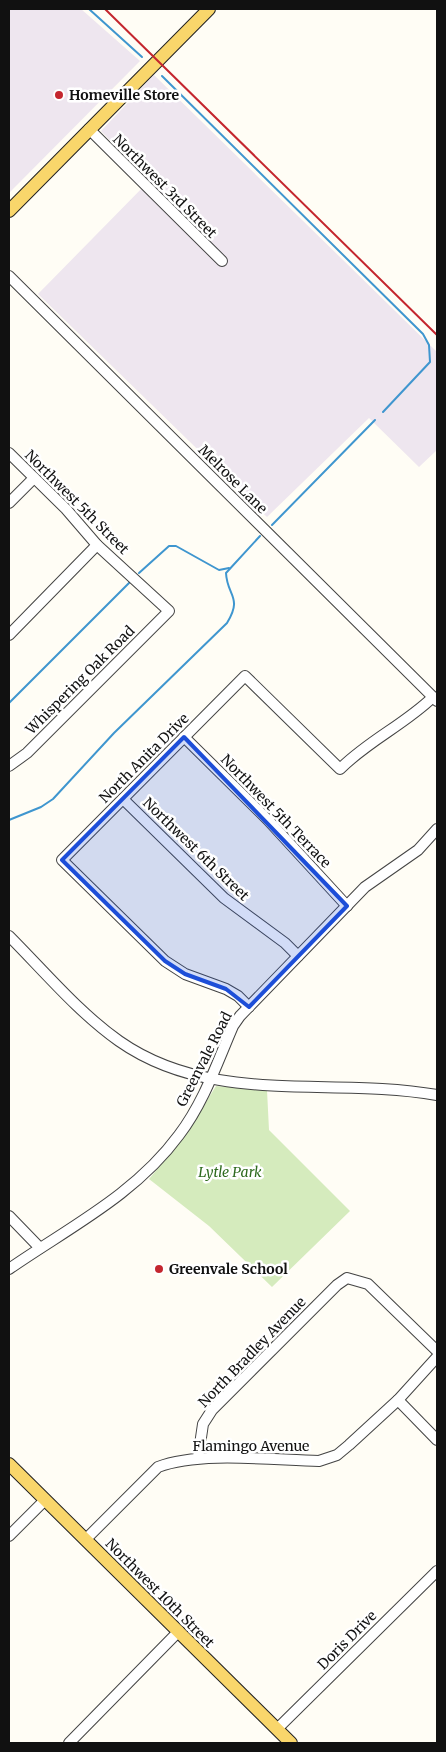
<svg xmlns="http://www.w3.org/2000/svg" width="446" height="1752" font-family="Merriweather,serif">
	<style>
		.industrial { fill: #eee6ef }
		.green { fill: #d5ebbd }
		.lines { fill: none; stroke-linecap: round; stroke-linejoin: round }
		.stream { stroke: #3f96cf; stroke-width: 2 }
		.minor-casing { stroke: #444; stroke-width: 12 }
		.major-casing { stroke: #222; stroke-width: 14 }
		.minor { stroke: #fff; stroke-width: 10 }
		.major { stroke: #f9d66b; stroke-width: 12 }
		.rail { stroke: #c4262e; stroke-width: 2 }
		.marked { fill: #1d4ed8; fill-opacity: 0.2; stroke: #1d4ed8; stroke-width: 4; stroke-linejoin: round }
		.poi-dot { fill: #c4262e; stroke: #fff; stroke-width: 2 }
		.labels { text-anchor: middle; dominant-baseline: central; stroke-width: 5; stroke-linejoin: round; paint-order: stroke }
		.poi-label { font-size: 14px; font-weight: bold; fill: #111; stroke: #fff; text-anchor: start }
		.street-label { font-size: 14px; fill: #111; stroke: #fff }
		.park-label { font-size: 14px; font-style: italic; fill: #2f6b1f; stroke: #fff }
	</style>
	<rect width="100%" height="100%" fill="#fffdf5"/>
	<!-- industrial -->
	<g class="industrial">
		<path d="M9 9H81L140 61 9 193Z"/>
		<path d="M154 75 437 352V450L419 467 369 418 267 517 38 294 149 181 101 131Z"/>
	</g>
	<!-- green -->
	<path class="green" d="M216 1086 267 1090 269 1130 350 1211 272 1287 209 1226 149 1179 185 1136Z"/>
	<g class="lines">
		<!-- stream -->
		<g class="stream">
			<path d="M89 9 142 57"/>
			<path d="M162 76 423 334 429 345 430 362 383 412"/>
			<path d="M272 525 375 420"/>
			<path d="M139 573 169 546H176L219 570 229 568"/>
			<path d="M9 703 130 582"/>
			<path d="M9 820 41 807 53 799 114 733 227 623C243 597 227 596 226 573L260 536"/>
		</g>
		<defs>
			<g id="minor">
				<path d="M89 129 222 261"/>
				<path d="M9 276 437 701"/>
				<path d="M9 453 66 509 97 545 169 611 27 753 9 766"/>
				<path d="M9 503 34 478"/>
				<path d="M9 635 97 545"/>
				<path d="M184 737 268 820 347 906"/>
				<path d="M123 799 224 898 285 943 298 956"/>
				<path d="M9 936C44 971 78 1012 119 1041 213 1107 331 1076 437 1095"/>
				<path d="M249 1007 238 996 226 989 185 974 165 961 62 860 245 676 340 769C369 740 404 725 433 697"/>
				<path d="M9 1216 40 1248"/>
				<path d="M9 1269C68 1228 135 1195 179 1135 204 1102 217 1063 233 1026L240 1016 365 887 418 850 437 829"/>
				<path d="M398 1400 437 1440"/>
				<path d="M198 1458 203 1424 212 1410 337 1285 347 1278 368 1284 437 1351"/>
				<path d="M9 1536 45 1500"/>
				<path d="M85 1540 158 1467C199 1451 273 1460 319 1461L337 1455 349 1445 398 1400 437 1357"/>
				<path d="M277 1729 437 1571"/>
				<path d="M69 1743 179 1631"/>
			</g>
			<g id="major">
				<path d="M9 211 209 9"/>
				<path d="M9 1464 291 1743"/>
			</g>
		</defs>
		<!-- minor casing -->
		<use href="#minor" class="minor-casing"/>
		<!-- major casing -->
		<use href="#major" class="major-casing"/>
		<!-- minor -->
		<use href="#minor" class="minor"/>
		<!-- major -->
		<use href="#major" class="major"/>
		<!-- rail -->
		<path class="rail" d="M105 9 437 335"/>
	</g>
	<!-- marked area -->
	<path class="marked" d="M184 737 347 906 249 1007 226 989 185 974 165 961 62 860Z"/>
	<!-- markers -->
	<g class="poi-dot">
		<circle cx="59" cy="95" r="5"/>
		<circle cx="159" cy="1269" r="5"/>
	</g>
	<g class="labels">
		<!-- poi labels -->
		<g class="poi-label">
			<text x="69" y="95">Homeville Store</text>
			<text x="169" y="1269">Greenvale School</text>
		</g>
		<!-- street labels -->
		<g class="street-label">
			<text transform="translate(165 186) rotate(45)">Northwest 3rd Street</text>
			<text transform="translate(233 479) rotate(45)">Melrose Lane</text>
			<text transform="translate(77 502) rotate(45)">Northwest 5th Street</text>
			<text transform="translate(80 680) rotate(-45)">Whispering Oak Road</text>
			<text transform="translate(144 758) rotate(-45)">North Anita Drive</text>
			<text transform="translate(276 811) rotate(46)">Northwest 5th Terrace</text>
			<text transform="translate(196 849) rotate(44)">Northwest 6th Street</text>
			<text transform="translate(204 1059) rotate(-63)">Greenvale Road</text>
			<text transform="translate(252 1352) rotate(-46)">North Bradley Avenue</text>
			<text x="251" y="1446">Flamingo Avenue</text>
			<text transform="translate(160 1593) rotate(45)">Northwest 10th Street</text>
			<text transform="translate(347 1640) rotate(-45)">Doris Drive</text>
		</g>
		<!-- park labels -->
		<g class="park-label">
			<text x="230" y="1172">Lytle Park</text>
		</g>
	</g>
	<!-- border -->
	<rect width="446" height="1752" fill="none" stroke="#111111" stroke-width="20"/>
</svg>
